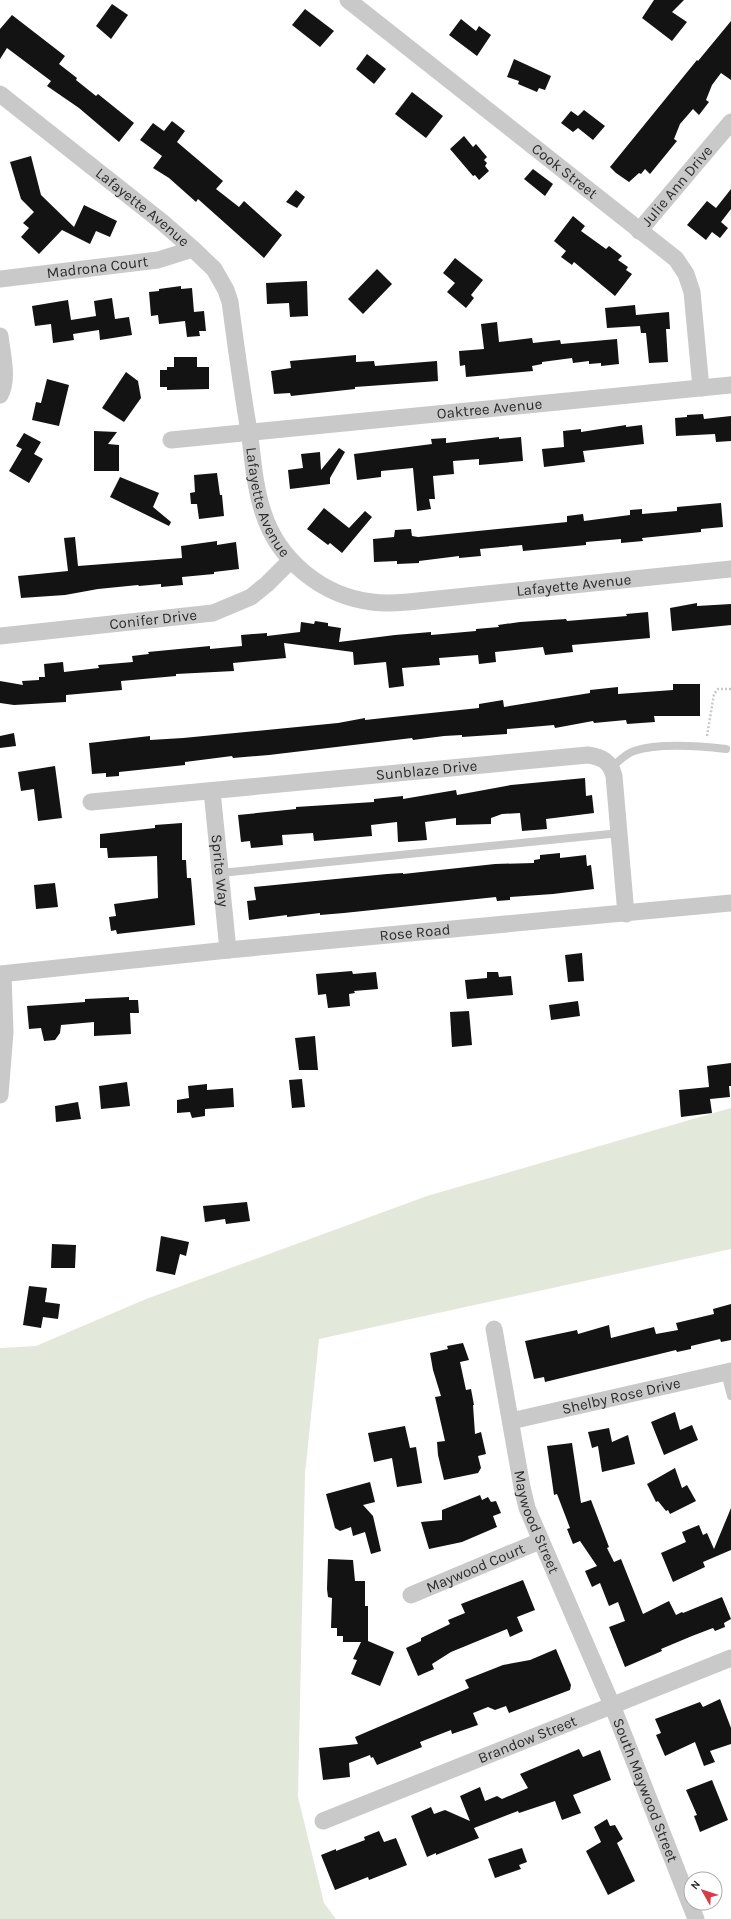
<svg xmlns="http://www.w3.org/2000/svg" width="731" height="1919" font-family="Karla,sans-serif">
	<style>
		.green { fill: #e2e9da }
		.building { fill: #131313 }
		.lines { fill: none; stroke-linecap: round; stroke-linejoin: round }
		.path { stroke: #c9c9c9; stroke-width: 2.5; stroke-dasharray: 2 2; stroke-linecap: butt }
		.lane { stroke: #c9c9c9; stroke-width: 8 }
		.street { stroke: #c9c9c9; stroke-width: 17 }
		.labels { text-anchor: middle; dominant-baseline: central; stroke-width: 4; stroke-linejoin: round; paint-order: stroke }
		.street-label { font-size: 15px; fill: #2c2c2c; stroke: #fff }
	</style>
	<rect width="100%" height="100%" fill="#fff"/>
	<!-- green -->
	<path class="green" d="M731 1108V1249L319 1339 305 1474 298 1797 324 1903 336 1919H0V1348L36 1346 146 1299 427 1196Z"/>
	<!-- building -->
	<g class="building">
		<path d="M654 0H684L672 12 687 22 672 41 642 18Z"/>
		<path d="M112 4 128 15 111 39 96 26Z"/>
		<path d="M305 9 334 31 320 47 292 25Z"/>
		<path d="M12 15 65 56 59 64 77 78 76 80 96 96 98 94 134 123 119 142 79 108 47 86 51 81 7 48 0 59V29Z"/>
		<path d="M461 19 476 31 479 26 491 35 477 56 449 35Z"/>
		<path d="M731 21V80L721 73 712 85 706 100 709 102 699 115 693 109 680 124 674 139 677 141 650 174 645 169 641 174 639 173 629 182 616 173 610 167 697 60 698 61Z"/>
		<path d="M367 54 386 69 374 84 356 69Z"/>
		<path d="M514 59 551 76 545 90 539 88 537 92 518 84 519 81 507 77Z"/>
		<path d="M412 92 443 116 426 138 395 114Z"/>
		<path d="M584 110 605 126 593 140 578 128 573 132 561 123 571 111 578 116Z"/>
		<path d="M172 121 185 131 177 142 223 181 216 189 239 207 244 201 282 235 264 258 198 199 196 202 169 178 153 168 162 156 140 140 153 123 164 131Z"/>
		<path d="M464 136 473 147 476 144 487 157 484 160 487 163 485 166 489 171 479 180 475 175 473 176 450 149Z"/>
		<path d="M31 156 41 195 74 227 84 205 117 221 110 237 96 231 90 244 62 230 39 254 21 237 29 228 23 223 34 212 21 199 10 162Z"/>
		<path d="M533 169 553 184 545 196 524 179Z"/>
		<path d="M731 189V209L721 222 728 228 720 238 712 232 706 240 687 225 707 201 716 208Z"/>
		<path d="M296 190 305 197 297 208 286 202Z"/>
		<path d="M573 216 585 226 581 231 606 249 609 246 622 256 618 260 628 267 626 270 632 274 615 296 574 262 572 265 561 257 566 251 554 241Z"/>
		<path d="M455 258 483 280 471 295 474 298 466 308 447 292 455 283 443 273Z"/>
		<path d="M377 269 392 284 363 314 348 299Z"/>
		<path d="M307 281 308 316 290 317 289 303 267 304 266 283Z"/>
		<path d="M181 286V289L192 288 194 312 204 311 206 331H199L200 336 187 337 185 321 159 324 158 315 151 316 149 292 159 291V289Z"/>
		<path d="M112 298 115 319 129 317 132 335 100 340 99 330 73 334 74 340 53 343 51 324 35 326 32 306 68 300 71 320 96 316 94 301Z"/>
		<path d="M635 305 636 315 669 312 670 329H666L668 362 649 363 646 333H641L640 326 607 328 605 308Z"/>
		<path d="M497 322 499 342 532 338 533 343 560 340 561 344 617 339 619 364 601 366V363L589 364V361L573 363 572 358 542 362V364L532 366 533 371 466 377 465 365 460 366 459 351 484 349 481 324Z"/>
		<path d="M356 355V362L374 361 375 366 437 361 438 381 355 387V389L291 396 290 393 274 394 271 371 291 368 290 361Z"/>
		<path d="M174 357H197V367H209V389L167 390V387H160V370H167V367H174Z"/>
		<path d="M126 372 138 381 141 398 124 422 102 408Z"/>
		<path d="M47 379 69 385 59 426 32 420 36 402 41 403Z"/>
		<path d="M703 414 704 419 731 416V441L716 442 715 434 676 436 675 418 687 417V415Z"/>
		<path d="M626 425V427L642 425 644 444 583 451 585 462 544 467 542 449 564 447 563 431 581 429V432Z"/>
		<path d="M94 431 117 432 108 444 119 445V471H94Z"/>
		<path d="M24 433 41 442 34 454 43 459 29 483 9 471 22 449 16 446Z"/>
		<path d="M499 437V439L521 437 523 461 479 465V459L453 461 454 474 433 476 435 499H429L431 509 417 511 413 468 381 471V477L357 480 354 454 432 444 431 439 446 438V443Z"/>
		<path d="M339 448 345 452 330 478V484L290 489 288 470 303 468 301 454 320 452 321 470Z"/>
		<path d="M217 473 220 495H222L224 516 199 519 197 504H191L190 493 195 492 194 475Z"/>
		<path d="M120 477 159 493 153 507 171 522 169 526 110 497Z"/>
		<path d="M721 503 723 527 701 529V532L642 538 643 541 621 543V539L586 542V545L523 551 522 545 480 549 481 556 459 558V556L419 561V563L397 564V561L374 562 373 539 394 537 395 530 411 529 412 536 418 537 567 522V516L583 514 584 521 630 515V510L642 509V514L677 511V507Z"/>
		<path d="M324 508 349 528 365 511 372 517 342 553 330 543 328 545 307 529Z"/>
		<path d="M75 537 78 566 182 558 181 546 217 541V545L236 542 239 569 214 572V574L182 577 183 585 161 587V584L139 586 138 585 98 589 65 595 21 598 18 576 68 571 64 538Z"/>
		<path d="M697 603V606L731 604V625L672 631 670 608Z"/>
		<path d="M648 612 650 638 572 645 573 652 545 655 543 647 495 652 496 662 479 664 478 655 439 658 440 665 402 668 404 686 389 688 386 662 354 665 353 652 284 643 286 658 233 663 234 671 176 674V676L121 681 122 690 66 695V702L14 705 0 703V681L23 685 22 681 39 680V677H45L44 664 63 662 64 672 99 668 98 665 133 662 132 656 149 654 148 652 210 646V649L242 646 241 635 267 633V636L300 632 301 622 314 624 315 621 328 623V626L341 628 339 642 395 635 431 632V635L476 631V629L499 627 498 625 520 622 566 619 567 621 627 616 626 614Z"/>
		<path d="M673 684H700V716H654L655 722 627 724 626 720 594 723 593 721 555 728 554 725 507 729V734L462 737V735L444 736 413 740 412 738 269 755 233 758 232 756 185 762V765L119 772V776L106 777V773L92 774 89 743 150 736V740L183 738 338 723 365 718V720L402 716 479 708V704L503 700 504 707 590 693V690L618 687V694L673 690Z"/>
		<path d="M14 733 16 746 0 748V736Z"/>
		<path d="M55 766 62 818 38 821 34 789 21 791 18 772Z"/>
		<path d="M585 778 586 796 592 795 594 813 546 819 547 829 522 831 520 813 502 814 491 818V824L456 825V818L425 822 427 840 398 842 397 822 371 825 372 836 314 841 313 833 282 835 283 845 251 848 250 841 241 842 238 815 296 809V807L374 802V799L403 796V799L456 790 457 795 511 785Z"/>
		<path d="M182 823V860H186L187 878H191L195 925 117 934 116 930 111 931 109 917 116 916 114 904 158 898 157 856 108 858 107 848H100V834L155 828V825Z"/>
		<path d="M560 853V858L586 855 587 866 591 865 594 889 553 894 510 897V900L497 901 496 897 344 913 320 915V913L287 917V915L249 920 247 901 256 900 254 887 387 874 403 873V874L495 864 534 863V860L540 859V855Z"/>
		<path d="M55 883 58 907 36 909 34 885Z"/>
		<path d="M582 953 584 981 568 982 565 955Z"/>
		<path d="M352 971 353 974 376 972 378 989 354 991 355 993 349 994 350 1006 328 1008 326 994 318 995 316 974Z"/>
		<path d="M487 972H498L499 977 511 976 513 995 467 999 465 980 487 978Z"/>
		<path d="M129 997V1000H138L139 1013H130L131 1034 94 1036V1022L61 1025 60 1033 55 1040 44 1041 41 1028 29 1029 27 1006 85 1002V999Z"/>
		<path d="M578 1001 580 1016 551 1020 549 1005Z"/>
		<path d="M469 1011 472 1045 452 1047 450 1012Z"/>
		<path d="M315 1036 318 1070H299L295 1038Z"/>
		<path d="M731 1063V1086H729L730 1097 710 1099 712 1113 681 1117 679 1090 709 1087 707 1066Z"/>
		<path d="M302 1079 305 1107 292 1108 289 1080Z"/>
		<path d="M127 1082 130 1106 101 1109 99 1086Z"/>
		<path d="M207 1084V1090L233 1088 234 1107 205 1109V1116L192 1118 190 1112 177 1113V1100L189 1098 188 1086Z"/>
		<path d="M78 1102 81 1119 56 1122 55 1106Z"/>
		<path d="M247 1202 250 1221 226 1224 225 1219 205 1222 203 1206Z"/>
		<path d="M161 1236 189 1242 186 1256 180 1254 175 1275 156 1271Z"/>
		<path d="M52 1244 76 1245 75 1268H51Z"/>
		<path d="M29 1286 47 1288 45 1302 60 1304 58 1319 43 1317 41 1328 23 1325Z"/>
		<path d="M731 1304V1340L721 1342 720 1339 691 1346V1349L677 1352 676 1350 545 1382 544 1377 534 1379 525 1341 577 1330 578 1334 609 1325 611 1338 654 1327 656 1334 678 1330 676 1323 714 1314 713 1309Z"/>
		<path d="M463 1343 469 1360 460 1362 466 1390 471 1389 474 1405H473L475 1434 481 1432 486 1454 478 1456 481 1468 478 1473 444 1480 438 1455 437 1442 445 1441 435 1397 441 1396 433 1370 430 1353 448 1349 447 1346Z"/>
		<path d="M675 1412 680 1430 692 1425 698 1440 664 1455 651 1422Z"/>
		<path d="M405 1426 410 1448 416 1447 422 1483 397 1487 392 1458 374 1462 368 1433Z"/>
		<path d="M609 1428 612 1442 628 1435 635 1464 602 1472 598 1446 592 1448 588 1432Z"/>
		<path d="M572 1443 581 1503 591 1500 609 1547 607 1548 614 1562 621 1559 643 1614 669 1601 676 1615 682 1612 683 1613 722 1597 731 1619 724 1623 725 1627 715 1631 713 1628 692 1636 661 1649 662 1651 625 1667 609 1627 625 1621 618 1602 609 1606 600 1583 592 1587 585 1571 597 1566 580 1541 573 1544 567 1529 570 1528 557 1494 554 1495 547 1446Z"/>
		<path d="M675 1468 682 1488 687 1485 696 1501 670 1514 668 1510 666 1511 658 1501 656 1502 647 1484Z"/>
		<path d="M370 1482 375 1502 363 1505 373 1516 381 1551 371 1554 365 1532 353 1536 351 1527 340 1531 335 1528 326 1494Z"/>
		<path d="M480 1495 482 1500 488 1497 491 1502 496 1501 501 1513 493 1516 497 1527 462 1542 429 1549 421 1522 442 1520V1510Z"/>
		<path d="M731 1508V1550L703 1562 705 1567 673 1582 661 1553 686 1542 682 1532 699 1525 703 1535 707 1533 714 1549Z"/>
		<path d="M328 1559 353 1560 355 1581H365V1606H368V1641L394 1652 380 1686 351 1674 357 1660 353 1659 361 1642H343V1636H337V1628H331L332 1598 328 1597 327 1589Z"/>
		<path d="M523 1580 535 1610 517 1617 523 1631 510 1637 507 1629 451 1652 432 1664 434 1669 418 1676 406 1648 421 1641V1638L450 1624 448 1620 465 1613 461 1604Z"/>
		<path d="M556 1649 571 1685 570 1690 509 1713 506 1706 495 1710 488 1707 473 1713 478 1725 452 1734 451 1730 420 1742 422 1747 377 1765 373 1757 371 1758 370 1755 349 1763 350 1777 323 1780 319 1748 358 1744 355 1737 469 1688 465 1680 503 1665 530 1660Z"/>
		<path d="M720 1699 731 1728V1744L710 1751 715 1762 704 1766 695 1742 665 1756 656 1735 661 1733 655 1719 700 1702 703 1707Z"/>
		<path d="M579 1749 583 1757 600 1750 611 1780 573 1795 581 1813 562 1820 555 1801 519 1813 518 1811 474 1828 479 1838 436 1855V1853L427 1857 411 1816 431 1807 434 1814 445 1810 470 1821 460 1796 480 1787 485 1801 497 1796 502 1799 528 1788 520 1774Z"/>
		<path d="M712 1780 728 1820 700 1832 694 1816 697 1815 686 1790Z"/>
		<path d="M607 1819 610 1826 615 1825 623 1839 617 1843 635 1881 608 1895 586 1851 601 1842 594 1827Z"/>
		<path d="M379 1831 384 1842 396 1838 407 1865 369 1880 368 1877 335 1890 321 1855 336 1849V1851L365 1840 364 1837Z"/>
		<path d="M522 1848 527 1862 519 1865 521 1869 495 1878 488 1859Z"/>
	</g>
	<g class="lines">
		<!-- path -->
		<path class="path" d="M707 736 714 694 718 689H731"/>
		<!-- lane -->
		<g class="lane">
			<path d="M612 767C618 762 625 754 634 751 658 743 700 746 726 749"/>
			<path d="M220 873 620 833"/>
			<path d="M725 1373 731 1396"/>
		</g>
		<!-- street -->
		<g class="street">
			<path id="s1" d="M348 0 676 259 686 274 692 292 701 388"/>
			<path id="s2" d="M0 94 162 222 193 249 214 269 226 290 230 302C236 347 242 392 250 437 253 462 255 488 263 512 278 560 322 596 372 602 384 604 396 603 408 602L731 569"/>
			<path id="s3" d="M639 231 731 122"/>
			<path id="s4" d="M0 279 158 260 193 249"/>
			<path d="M0 336C2 354 9 379 0 395"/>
			<path id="s5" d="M171 440 731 385"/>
			<path id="s6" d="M0 636 213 613 251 597 267 584 290 561"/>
			<path id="s7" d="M212 791 228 950"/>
			<path id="s8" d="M91 802 588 755C602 757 610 761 614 776L626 914"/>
			<path id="s9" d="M0 974 228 950 731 903"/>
			<path d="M0 1095 5 1032 3 974"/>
			<path id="s10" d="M494 1329 522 1487 527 1508 612 1705 696 1919"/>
			<path id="s11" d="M511 1421 731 1371"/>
			<path id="s12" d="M411 1595 540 1541"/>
			<path id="s13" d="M323 1821 731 1658"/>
		</g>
	</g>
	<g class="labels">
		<!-- street labels -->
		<g class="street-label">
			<text stroke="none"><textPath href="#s1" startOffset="276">Cook Street</textPath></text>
			<text stroke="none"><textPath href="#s3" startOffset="59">Julie Ann Drive</textPath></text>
			<text stroke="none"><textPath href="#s2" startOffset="182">Lafayette Avenue</textPath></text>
			<text stroke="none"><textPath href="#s4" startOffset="98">Madrona Court</textPath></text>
			<text stroke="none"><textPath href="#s5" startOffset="320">Oaktree Avenue</textPath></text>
			<text stroke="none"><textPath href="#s2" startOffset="518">Lafayette Avenue</textPath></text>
			<text stroke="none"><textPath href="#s2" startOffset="878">Lafayette Avenue</textPath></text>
			<text stroke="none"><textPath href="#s6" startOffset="154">Conifer Drive</textPath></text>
			<text stroke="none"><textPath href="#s8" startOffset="337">Sunblaze Drive</textPath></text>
			<text stroke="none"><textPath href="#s7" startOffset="80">Sprite Way</textPath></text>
			<text stroke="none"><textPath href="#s9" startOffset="417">Rose Road</textPath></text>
			<text stroke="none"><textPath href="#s11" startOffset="113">Shelby Rose Drive</textPath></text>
			<text stroke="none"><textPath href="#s10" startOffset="198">Maywood Street</textPath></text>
			<text stroke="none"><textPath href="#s12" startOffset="70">Maywood Court</textPath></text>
			<text stroke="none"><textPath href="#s13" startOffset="220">Brandow Street</textPath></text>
			<text stroke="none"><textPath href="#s10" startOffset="488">South Maywood Street</textPath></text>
		</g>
	</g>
	<!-- north arrow -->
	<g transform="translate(703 1891) rotate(309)"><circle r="19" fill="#ffffff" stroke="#ababab"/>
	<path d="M0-3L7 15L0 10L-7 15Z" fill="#d73b46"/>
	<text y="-6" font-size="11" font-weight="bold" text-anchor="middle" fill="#2c2c2c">N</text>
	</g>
</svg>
